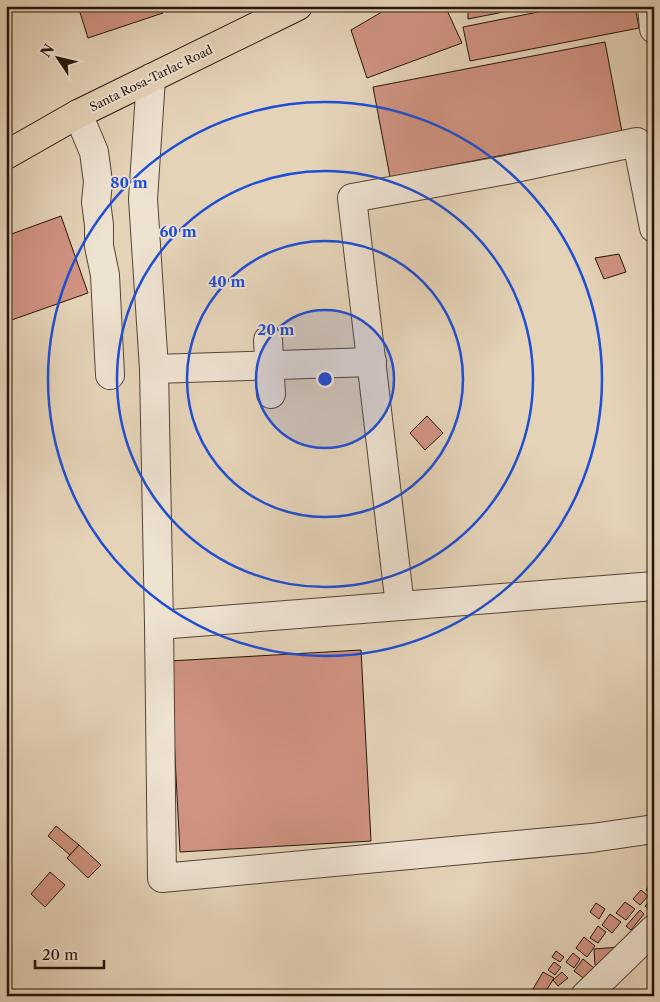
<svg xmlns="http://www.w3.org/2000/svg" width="660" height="1002" font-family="'Libre Caslon Text',serif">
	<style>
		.building { fill: #d09382; stroke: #241509 }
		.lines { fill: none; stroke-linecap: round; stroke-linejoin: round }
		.minor-casing { stroke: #544435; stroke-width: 30 }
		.highway-casing { stroke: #241509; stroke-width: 30 }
		.minor { stroke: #eee2d1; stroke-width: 28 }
		.highway { stroke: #e5d3b8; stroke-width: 28 }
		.ring { fill: none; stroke: #1d4ed8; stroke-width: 2.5 }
		.labels { text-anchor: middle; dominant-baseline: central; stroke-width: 4; stroke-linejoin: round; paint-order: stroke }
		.street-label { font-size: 12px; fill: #241509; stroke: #eee2d1 }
		.centre { fill: #1d4ed8; stroke: #eee2d1; stroke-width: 2.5 }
		.ring-label { font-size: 15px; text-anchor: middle; font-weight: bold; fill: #1d4ed8; stroke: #eee2d1; stroke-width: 4; stroke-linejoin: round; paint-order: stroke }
	</style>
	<rect width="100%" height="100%" fill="#e5d3b8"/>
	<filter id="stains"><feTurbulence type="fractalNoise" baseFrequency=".004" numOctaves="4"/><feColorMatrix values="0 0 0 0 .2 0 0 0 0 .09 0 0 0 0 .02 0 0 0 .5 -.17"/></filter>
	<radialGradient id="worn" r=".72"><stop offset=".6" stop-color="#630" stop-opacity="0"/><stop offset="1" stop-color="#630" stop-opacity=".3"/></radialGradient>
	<!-- building -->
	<g class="building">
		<path d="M78 6H160L163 13 88 38Z"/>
		<path d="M392 6H445L462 43 367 78 351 30Z"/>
		<path d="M468 6H534L468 19Z"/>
		<path d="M568 6H635L639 28 470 61 463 27Z"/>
		<path d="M605 42 622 132 390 177 373 87Z"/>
		<path d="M61 216 88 293 6 322V236Z"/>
		<path d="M619 254 626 272 604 279 595 258Z"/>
		<path d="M427 416 443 433 425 450 410 433Z"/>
		<path d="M361 650 371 841 180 852 170 661Z"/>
		<path d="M56 826 79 845 70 855 48 836Z"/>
		<path d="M79 845 101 865 88 878 67 858Z"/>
		<path d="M50 872 65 885 45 907 31 894Z"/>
		<path d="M653 881 654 882V895L646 890Z"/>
		<path d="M641 890 648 896 640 905 633 899Z"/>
		<path d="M651 900 654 903V910L652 912 645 906Z"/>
		<path d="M625 902 635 909 626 920 616 913Z"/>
		<path d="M596 903 605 909 599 919 590 912Z"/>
		<path d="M640 910 644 914 631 930 626 926Z"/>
		<path d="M610 914 621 922 612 933 602 925Z"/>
		<path d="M598 926 606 932 598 943 590 938Z"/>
		<path d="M584 937 595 946 587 957 576 948Z"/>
		<path d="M620 947 621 963 595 965 594 949Z"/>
		<path d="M556 951 564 957 560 962 552 957Z"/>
		<path d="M573 953 580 959 574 968 566 962Z"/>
		<path d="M583 959 594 968 586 980 574 971Z"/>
		<path d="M554 962 561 967 555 975 548 970Z"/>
		<path d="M543 972 554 978 543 996 533 989Z"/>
		<path d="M562 972 568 978 558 986 553 980Z"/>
	</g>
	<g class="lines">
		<defs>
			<g id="minor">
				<path d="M652 6 654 29"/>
				<path d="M151 78 143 199 154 369 159 625 162 878 592 838 654 829"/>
				<path d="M78 114 94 152 98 182 96 202 99 225V246L105 275 110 375"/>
				<path d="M268 340 271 394"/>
				<path d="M154 369 372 362"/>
				<path d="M400 606 352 198 506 170 637 142 654 228"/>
				<path d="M159 625 654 586"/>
				<path d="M585 996 654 929"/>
			</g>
			<path id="highway" d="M6 155 78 114 298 6"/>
		</defs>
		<!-- minor casing -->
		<use href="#minor" class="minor-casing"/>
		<!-- highway casing -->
		<use href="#highway" class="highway-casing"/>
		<!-- minor -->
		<use href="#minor" class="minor"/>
		<!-- highway -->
		<use href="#highway" class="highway"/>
	</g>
	<!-- distance rings -->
	<circle cx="325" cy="379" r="69" fill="#1d4ed8" fill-opacity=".12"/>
	<g class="ring">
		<circle cx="325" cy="379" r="69"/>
		<circle cx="325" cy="379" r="138"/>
		<circle cx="325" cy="379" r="208"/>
		<circle cx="325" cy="379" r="277"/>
	</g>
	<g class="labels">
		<!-- street labels -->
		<g class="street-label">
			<text transform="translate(151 78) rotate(-26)">Santa Rosa-Tarlac Road</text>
		</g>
	</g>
	<circle cx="325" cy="379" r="8" class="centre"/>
	<g class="ring-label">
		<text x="129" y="188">80 m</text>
		<text x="178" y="237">60 m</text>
		<text x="227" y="287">40 m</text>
		<text x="276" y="335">20 m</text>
	</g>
	<!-- margin -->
	<rect width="660" height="1002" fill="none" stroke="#e5d3b8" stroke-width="25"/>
	<rect x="8" y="8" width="645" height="987" fill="none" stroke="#241509" stroke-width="2.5"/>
	<rect x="12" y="12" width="635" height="977" fill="none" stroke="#241509"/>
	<!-- north arrow -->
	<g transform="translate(58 58) rotate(305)" stroke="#eee2d1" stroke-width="4" paint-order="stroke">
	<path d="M0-4L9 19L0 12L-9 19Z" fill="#241509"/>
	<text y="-8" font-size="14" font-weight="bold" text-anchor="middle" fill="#241509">N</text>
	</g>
	<!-- scale -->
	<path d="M35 960v8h69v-8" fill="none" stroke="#241509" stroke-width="2.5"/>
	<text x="42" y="960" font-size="15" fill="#241509" stroke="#eee2d1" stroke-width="4" paint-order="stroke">20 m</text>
	<rect width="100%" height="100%" filter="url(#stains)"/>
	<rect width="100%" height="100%" fill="url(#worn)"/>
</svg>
